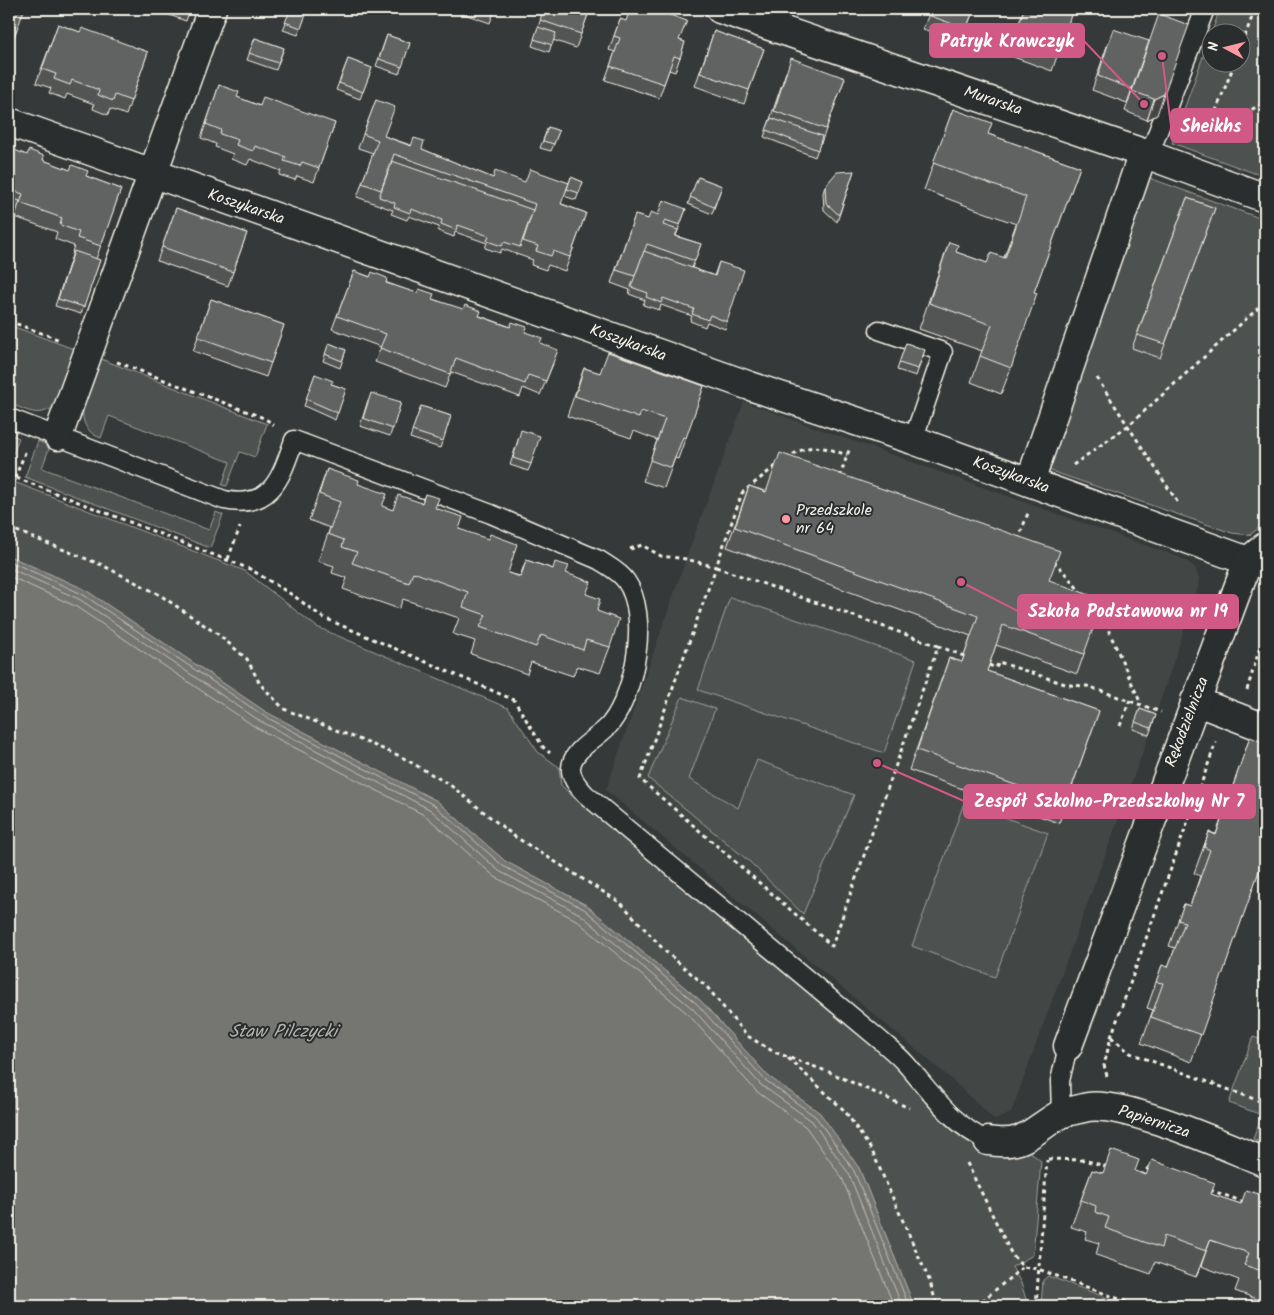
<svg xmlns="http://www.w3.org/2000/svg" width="1274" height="1315" font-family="Kalam,sans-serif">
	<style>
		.built { fill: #434645 }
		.green { fill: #4e514f; stroke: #a1a19c; fill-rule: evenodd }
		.water { fill: #757572; stroke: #a8a7a1 }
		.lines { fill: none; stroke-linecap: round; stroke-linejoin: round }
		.shore { stroke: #c1bfb9; stroke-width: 1 }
		.lane-casing { stroke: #f4f1e8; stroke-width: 21 }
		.street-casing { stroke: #f4f1e8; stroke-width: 31 }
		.path { stroke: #f4f1e8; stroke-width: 3; stroke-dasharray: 4 4; stroke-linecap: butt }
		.lane { stroke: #2a2d2e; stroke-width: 18 }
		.street { stroke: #2a2d2e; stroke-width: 28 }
		.wall { fill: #535554; stroke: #f4f1e8 }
		.shaded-wall { fill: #444545; stroke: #f4f1e8 }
		.building { fill: #616362; stroke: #f4f1e8 }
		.poi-dot { fill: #ff9aa2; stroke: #2a2d2e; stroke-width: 2 }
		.labels { text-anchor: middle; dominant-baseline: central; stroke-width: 4; stroke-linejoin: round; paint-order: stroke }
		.street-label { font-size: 16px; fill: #f4f1e8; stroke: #2a2d2e }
		.poi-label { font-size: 16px; fill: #f4f1e8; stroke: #2a2d2e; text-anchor: start }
		.water-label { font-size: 18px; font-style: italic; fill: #b4b3ad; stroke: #2a2d2e }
		.leader { fill: none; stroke: #d15985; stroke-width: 2 }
		.callout-dot { fill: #d15985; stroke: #2a2d2e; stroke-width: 2 }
		.callout { fill: #d15985; stroke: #d15985; stroke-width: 2 }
		.callout-label { font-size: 18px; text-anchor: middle; font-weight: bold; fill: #fff }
	</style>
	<rect width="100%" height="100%" fill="#363939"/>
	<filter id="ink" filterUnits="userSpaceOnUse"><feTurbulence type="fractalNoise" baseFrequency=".02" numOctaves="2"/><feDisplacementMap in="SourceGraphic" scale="10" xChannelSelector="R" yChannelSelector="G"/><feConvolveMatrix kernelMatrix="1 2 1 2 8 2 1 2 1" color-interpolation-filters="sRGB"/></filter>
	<g filter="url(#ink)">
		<!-- built -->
		<path class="built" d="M744 402 1181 558 1195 567 1199 578 1198 588 1149 735 1011 1113 995 1120 949 1077 606 790 689 550Z"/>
		<!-- green -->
		<g class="green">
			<path d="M1220 9H1265V177L1172 143ZM1242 32V62H1212V32Z"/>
			<path d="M1144 176 1265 220V517L1261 526 1250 535 1232 533 1048 470Z"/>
			<path d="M9 325 79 351 58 404C39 419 29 411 9 403Z"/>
			<path d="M101 359 267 424 255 457 240 452 227 486 222 485 230 462 109 416 101 438C65 425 92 382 101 359Z"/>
			<path d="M9 434 19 438 9 464Z"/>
			<path d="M38 441 50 446 42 468 209 530 216 512 223 515 210 548 25 477Z"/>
			<path d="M9 480 245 571 317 627 508 708 538 752 559 767 561 785 572 796 898 1068 948 1126 976 1146 1025 1148 1041 1161 1033 1255 1012 1267 1021 1283 1028 1306H914L859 1168 820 1113 768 1076 701 1001 586 905 505 861 437 801 266 712 84 589 9 556Z"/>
			<path d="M730 597 916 660 884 753 698 690Z"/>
			<path d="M682 697 715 709 689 779 738 808 757 760 854 795 803 914 750 862 648 778Z"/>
			<path d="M964 803 1048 833 995 977 912 946Z"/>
			<path d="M1253 1037 1265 1041V1144L1253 1139 1262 1115 1229 1103Z"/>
			<path d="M1048 1276 1129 1306H1041L1043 1280Z"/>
		</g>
		<!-- water -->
		<path class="water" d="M9 556 84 589 266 712 437 801 505 861 586 905 701 1001 768 1076 820 1113 859 1168 914 1306H9Z"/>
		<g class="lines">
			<!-- shore -->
			<g class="shore">
				<path d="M9 561 82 594 264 716 434 805 503 866 584 909 697 1004 765 1080 816 1117 854 1171 909 1306"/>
				<path d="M9 568 79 599 260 721 431 810 499 871 580 914 693 1009 761 1085 812 1121 849 1174 902 1306"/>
				<path d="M9 576 75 606 257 728 426 816 495 877 576 920 688 1014 756 1091 806 1127 842 1178 894 1306"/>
			</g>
			<defs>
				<g id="lane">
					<path d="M1149 155 1205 9"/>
					<path d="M879 330 943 352 913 440"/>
					<path d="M9 418 224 500C272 510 281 477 294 440L491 514 599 560C608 566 620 572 626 581 650 615 635 692 611 723 601 737 572 748 571 768 570 778 579 787 585 794L880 1040C889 1048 898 1055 906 1064 931 1092 952 1125 988 1141"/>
					<path d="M1061 1114 1060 1081 1068 1046"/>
				</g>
				<g id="street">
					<path d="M720 9 1143 153 1265 198"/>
					<path d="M9 122 750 386 913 440 1248 561"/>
					<path d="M58 436 212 9"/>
					<path d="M1030 482 1143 153"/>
					<path d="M1195 701 1265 728"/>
					<path d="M1068 1046 1248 561 1265 547"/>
					<path d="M988 1141C1025 1147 1030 1132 1059 1115 1067 1111 1080 1109 1088 1107 1125 1101 1227 1147 1265 1162"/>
				</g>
			</defs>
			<!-- lane casing -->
			<use href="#lane" class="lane-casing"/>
			<!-- street casing -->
			<use href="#street" class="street-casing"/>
			<!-- path -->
			<g class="path">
				<path d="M1242 44 1255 9"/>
				<path d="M1207 134 1235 62"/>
				<path d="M1196 141 1265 102"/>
				<path d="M9 321 60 340"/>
				<path d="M117 362 264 418 274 425"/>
				<path d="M1097 378 1178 503"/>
				<path d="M786 459C810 442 821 446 847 455"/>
				<path d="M1073 465 1129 425 1265 302"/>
				<path d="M9 475 250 569 294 596 322 617 514 700 543 747 550 753"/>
				<path d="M841 476H840L849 450"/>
				<path d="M15 478 26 450"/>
				<path d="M9 528 102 565 160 595 219 635 247 659 260 684 284 709 400 756 450 785 514 836 621 903 665 951 707 987 746 1035 774 1052 829 1072 909 1108"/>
				<path d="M1018 540 1028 513"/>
				<path d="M630 549 642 545 661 556 686 559 716 567 742 493 778 464"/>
				<path d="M228 559 240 527"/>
				<path d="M1053 562 1057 564 1084 596"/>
				<path d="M716 567 938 646 832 946 640 779Z"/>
				<path d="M1096 610 1104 620 1141 704"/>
				<path d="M938 646 964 656"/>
				<path d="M989 665 996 668 999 662 1068 685 1087 686 1161 712"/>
				<path d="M1247 690 1265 631"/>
				<path d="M1120 726 1130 700"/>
				<path d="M1111 1037 1130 1053 1265 1103"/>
				<path d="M788 1058 845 1111 872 1151 930 1282 937 1306"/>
				<path d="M1107 1076 1104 1065 1111 1037 1216 742"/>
				<path d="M1048 1159 1084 1160 1108 1167"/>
				<path d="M967 1163 1012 1255 1023 1267 1038 1269 1138 1306"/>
				<path d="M1141 1176 1149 1167 1152 1168"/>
				<path d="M1210 1190 1244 1202"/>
				<path d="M976 1306 1023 1267"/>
				<path d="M1036 1306 1047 1160"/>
			</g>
			<!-- lane -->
			<use href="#lane" class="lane"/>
			<!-- street -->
			<use href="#street" class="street"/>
		</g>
		<!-- wall -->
		<g class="wall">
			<path d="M155 9H190L186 21 155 10Z"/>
			<path d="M291 9H308L298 35 283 30Z"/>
			<path d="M450 9H495L490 23Z"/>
			<path d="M544 9H590L576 48 553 40 549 52 532 46Z"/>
			<path d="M864 9H901L899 14 888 10 887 13 877 10 876 13Z"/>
			<path d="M931 9H974L961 43 923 29Z"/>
			<path d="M1024 9H1073L1052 71 1008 55Z"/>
			<path d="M620 19 685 42 675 72 669 70 659 98 605 80 615 52 609 50Z"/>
			<path d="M58 24 80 32 148 52 126 115 110 109 108 115 93 109 94 104 67 94 65 99 49 93 51 88 36 83Z"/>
			<path d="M714 31 764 49 744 104 695 86Z"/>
			<path d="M387 35 410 43 399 74 376 66Z"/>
			<path d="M255 38 284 48 276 70 247 60Z"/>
			<path d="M1149 41 1157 115 1147 120 1125 111 1147 47 1127 103 1092 90 1108 43Z"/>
			<path d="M348 59 372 68 360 99 336 90Z"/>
			<path d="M786 72 845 78 821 143H820L815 157 764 137Z"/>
			<path d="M219 85 237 97 260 106 335 123 314 182 297 176 295 180 279 175 281 171 250 159 247 165 231 159 233 154 215 147 216 144 201 138Z"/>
			<path d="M376 100 384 136 422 149 493 178 586 213 565 271 548 265 546 270 531 265 533 260 502 249 500 253 485 248 487 243 455 232 454 237 438 231 439 227 409 216 407 220 391 214 393 210 357 197 373 153 358 148Z"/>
			<path d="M953 109 988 134 1080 167 1034 292 1011 368 1001 394 971 382 982 351 919 329 949 242 956 252 987 263 1004 257 1016 224 924 190Z"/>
			<path d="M548 127 559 131 551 151 540 148Z"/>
			<path d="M9 158 43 160 86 176 121 189 96 259 100 260 81 314 55 306 73 252H72L74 246 55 239 57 232 15 217V215L12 223 9 222Z"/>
			<path d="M854 171 837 222 824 210 823 193 825 186Z"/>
			<path d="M571 177 583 182 576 200 564 196Z"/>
			<path d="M698 177 722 186 712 214 688 204Z"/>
			<path d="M1187 198 1215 208 1160 358 1132 348Z"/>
			<path d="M176 208 247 233 228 286 157 261Z"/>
			<path d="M686 209 676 236 701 244 692 268 714 276 719 262 727 322 725 329 707 322 705 327 690 321 692 316 661 305 659 310 643 305 645 300 629 294 630 290 611 283 635 215 648 219 658 215Z"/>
			<path d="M354 271 525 332 540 343 553 364 540 395 523 388 520 397 451 372 445 388 375 362 381 347 332 329Z"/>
			<path d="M211 299 284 325 266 377 193 351Z"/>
			<path d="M329 343 346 350 340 368 323 361Z"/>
			<path d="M906 343 925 350 916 376 897 370Z"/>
			<path d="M584 368 600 373 704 386 678 459 675 458 664 488 643 481 657 440 634 431 631 438 567 416Z"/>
			<path d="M315 374 331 384 346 389 335 420 304 406Z"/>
			<path d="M368 400 401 402 390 436 360 426Z"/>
			<path d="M421 406 451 416 440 448 410 438Z"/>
			<path d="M519 437 531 464 528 471 510 465Z"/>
			<path d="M327 469 358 484 382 507 393 510 422 503 425 494 435 508 508 573 520 576 526 560 566 573 586 594 597 611 610 647 600 673 577 666 573 676 531 662 527 674 471 654 475 641 453 634 459 618 403 599 399 609 343 589 347 578 332 573 334 566 318 561 330 528 309 520Z"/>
			<path d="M749 486 1049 580 1084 654 1077 674 996 645 987 671 1099 711 1059 823 909 770 949 658 962 662 971 636 727 547Z"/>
			<path d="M1140 709 1156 715 1149 735 1133 729Z"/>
			<path d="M1250 737 1265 854 1191 1062 1141 1043 1153 1010 1147 1008 1162 965 1168 967 1175 948 1169 946 1184 904 1190 906 1200 876 1194 873 1209 832 1216 834Z"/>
			<path d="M1265 1082V1097L1260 1096Z"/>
			<path d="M1092 1170 1102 1173 1135 1171 1241 1204 1265 1196V1302L1235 1291 1239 1280 1201 1266 1196 1277 1155 1262 1151 1274 1096 1255 1099 1243 1085 1239 1087 1232 1071 1227Z"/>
		</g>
		<!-- shaded-wall -->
		<g class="shaded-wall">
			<path d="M1164 94 1157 115 1147 120 1154 99Z"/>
			<path d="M1210 1240 1201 1266 1196 1277 1206 1251Z"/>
		</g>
		<!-- building -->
		<g class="building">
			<path d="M9 9H19L24 10 9 51Z"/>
			<path d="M174 9H190L188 14Z"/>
			<path d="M291 9H308L301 28 285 22Z"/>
			<path d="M544 9H590L581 34 540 20Z"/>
			<path d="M630 9H653L687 21 679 40 685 42 680 58 674 56 664 84 610 66 620 38 614 36 620 19 626 21Z"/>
			<path d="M931 9H974L966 29 928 15Z"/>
			<path d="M1024 9H1073L1057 57 1013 41Z"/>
			<path d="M1159 14 1189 25 1164 94 1154 99 1132 91Z"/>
			<path d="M58 24 80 32 82 28 148 52 131 101 115 95 113 101 98 95 99 90 72 80 70 85 54 79 56 74 42 69Z"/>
			<path d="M538 27 556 33 552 45 534 39Z"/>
			<path d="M1113 29 1149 41 1132 89 1098 76Z"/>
			<path d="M714 31 764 49 749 90 700 73Z"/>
			<path d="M387 35 410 43 402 67 379 59Z"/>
			<path d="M255 38 284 48 278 63 249 53Z"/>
			<path d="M791 58 845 78 826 129 774 111Z"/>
			<path d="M348 59 372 68 363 92 339 83Z"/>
			<path d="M219 85 239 92 237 97 260 106 263 97 335 123 319 168 302 162 300 166 284 161 286 157 255 146 253 151 236 145 238 140 220 134 221 130 206 124Z"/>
			<path d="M376 100 395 107 384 136 411 146 414 138 424 141 422 149 493 178 495 171 525 182 530 169 569 183 561 204 586 213 570 257 553 251 551 256 536 251 538 246 523 241 535 204 394 154 381 190 362 183 378 140 363 134Z"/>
			<path d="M953 109 992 123 988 134 1080 167 1034 292 1037 293 1011 368 980 356 992 325 929 303 949 242 958 245 956 252 987 263 991 253 1005 258 1026 197 933 163Z"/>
			<path d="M771 118 822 136 818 150 766 130Z"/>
			<path d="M548 127 559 131 554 144 543 141Z"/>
			<path d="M12 149 27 155 29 150 37 153 44 156 43 160 70 170 72 165 88 171 86 176 121 189 101 246 77 238 79 232 60 225 62 218 20 203 23 194 9 189V158Z"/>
			<path d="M392 161 533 210 520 247 504 242 502 246 487 241 489 236 458 225 456 230 441 224 442 220 411 209 410 213 394 207 395 203 379 197Z"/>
			<path d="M854 171 839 215 826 203 825 186 837 172Z"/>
			<path d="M571 177 583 182 579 193 567 189Z"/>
			<path d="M698 177 722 186 714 207 690 197Z"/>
			<path d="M9 197 20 201 15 216 9 214Z"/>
			<path d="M1187 198 1215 208 1165 344 1137 335Z"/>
			<path d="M663 200 686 209 680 225 665 220 663 225 678 230 675 236 701 244 695 261 647 244 635 276 616 270 635 215 648 219 651 212 658 215Z"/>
			<path d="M176 208 247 233 233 272 162 247Z"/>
			<path d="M74 251 100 260 84 307 58 299Z"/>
			<path d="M644 251 715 276 719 262 744 270 727 322 710 315 708 320 692 314 694 309 663 298 661 303 646 297 648 293 631 287Z"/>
			<path d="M354 271 370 277 372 272 387 278 386 283 417 293 419 289 434 294 432 299 463 309 465 305 481 311 479 316 510 327 512 322 527 327 525 332 542 338 540 343 558 350 546 381 528 375 525 384 456 358 450 374 380 348 386 334 337 316Z"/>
			<path d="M211 299 284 325 271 363 198 337Z"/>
			<path d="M329 343 346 350 342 361 325 354Z"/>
			<path d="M906 343 925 350 918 369 899 363Z"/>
			<path d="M608 352 704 386 686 438 683 437 671 468 650 460 665 419 641 411 639 418 575 396 584 368 600 373Z"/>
			<path d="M315 374 333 381 331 384 346 389 338 413 306 399Z"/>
			<path d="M371 393 401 402 393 429 363 418Z"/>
			<path d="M421 406 451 416 443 441 412 431Z"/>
			<path d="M521 430 540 436 531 464 513 458Z"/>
			<path d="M780 453 1060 551 1049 580 1103 600 1084 654 1003 625 987 671 1099 711 1066 803 917 750 949 658 962 662 978 616 735 527 749 486 766 492Z"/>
			<path d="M327 469 359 480 358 484 387 494 382 506 393 510 398 495 422 503 425 494 439 498 435 508 463 517 459 529 488 539 490 534 517 544 508 573 521 577 526 560 553 569 555 562 569 566 566 573 591 582 586 594 600 599 597 611 619 619 610 647 586 640 583 650 541 635 536 647 480 627 486 615 463 607 468 592 413 572 409 583 352 563 357 552 342 547 344 540 328 534 340 502 319 494Z"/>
			<path d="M1140 709 1156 715 1151 728 1135 722Z"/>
			<path d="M1250 737 1265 743V854L1201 1035 1151 1017 1163 983 1156 982 1162 965 1168 967 1185 922 1178 920 1184 904 1190 906 1210 850 1204 847 1209 832 1216 835Z"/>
			<path d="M1111 1150 1139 1160 1135 1171 1146 1175 1152 1160 1215 1183 1211 1194 1241 1204 1246 1190 1265 1196V1272L1244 1265 1249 1253 1210 1240 1206 1251 1164 1236 1161 1248 1105 1228 1109 1217 1095 1212 1096 1206 1081 1200 1092 1170 1103 1173Z"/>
		</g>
	</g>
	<!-- markers -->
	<circle class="poi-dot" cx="786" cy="519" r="5"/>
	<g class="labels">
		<!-- street labels -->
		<g class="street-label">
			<text transform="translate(993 101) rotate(19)">Murarska</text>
			<text transform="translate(246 207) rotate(19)">Koszykarska</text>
			<text transform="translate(628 343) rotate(20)">Koszykarska</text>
			<text transform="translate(1011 475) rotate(20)">Koszykarska</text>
			<text transform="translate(1187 722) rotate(-69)">Rękodzielnicza</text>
			<text transform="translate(1154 1122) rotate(18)">Papiernicza</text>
		</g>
		<!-- poi labels -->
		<g class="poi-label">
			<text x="796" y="510">Przedszkole<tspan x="796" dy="18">nr 64</tspan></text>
		</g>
		<!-- water labels -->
		<g class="water-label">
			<text x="283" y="1032">Staw Pilczycki</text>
		</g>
	</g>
	<!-- callouts -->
	<path class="leader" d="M1144 104L1084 41M1162 56L1171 126M961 582L1018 611M877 763L964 801"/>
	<g class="callout-dot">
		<circle cx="1144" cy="104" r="5"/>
		<circle cx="1162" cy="56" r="5"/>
		<circle cx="961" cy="582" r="5"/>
		<circle cx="877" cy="763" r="5"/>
	</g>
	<g class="callout">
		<rect x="930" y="24" width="154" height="33" rx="5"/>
		<rect x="1171" y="109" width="81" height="33" rx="5"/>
		<rect x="1018" y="595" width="220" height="33" rx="5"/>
		<rect x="964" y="785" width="291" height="33" rx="5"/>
	</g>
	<g class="callout-label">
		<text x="1007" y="47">Patryk Krawczyk</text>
		<text x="1211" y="132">Sheikhs</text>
		<text x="1128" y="617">Szkoła Podstawowa nr 19</text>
		<text x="1109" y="807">Zespół Szkolno-Przedszkolny Nr 7</text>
	</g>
	<!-- margin -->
	<rect width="1274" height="1315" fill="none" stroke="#2a2d2e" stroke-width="30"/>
	<rect x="15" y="15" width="1244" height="1285" fill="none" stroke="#f4f1e8" stroke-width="2" filter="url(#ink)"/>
	<!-- north arrow -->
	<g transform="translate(1226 48) rotate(277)"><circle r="24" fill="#2a2d2e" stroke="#7b7b78"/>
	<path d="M0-4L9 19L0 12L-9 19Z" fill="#ff9aa2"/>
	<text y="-8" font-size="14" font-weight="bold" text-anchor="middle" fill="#f4f1e8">N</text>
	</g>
</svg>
